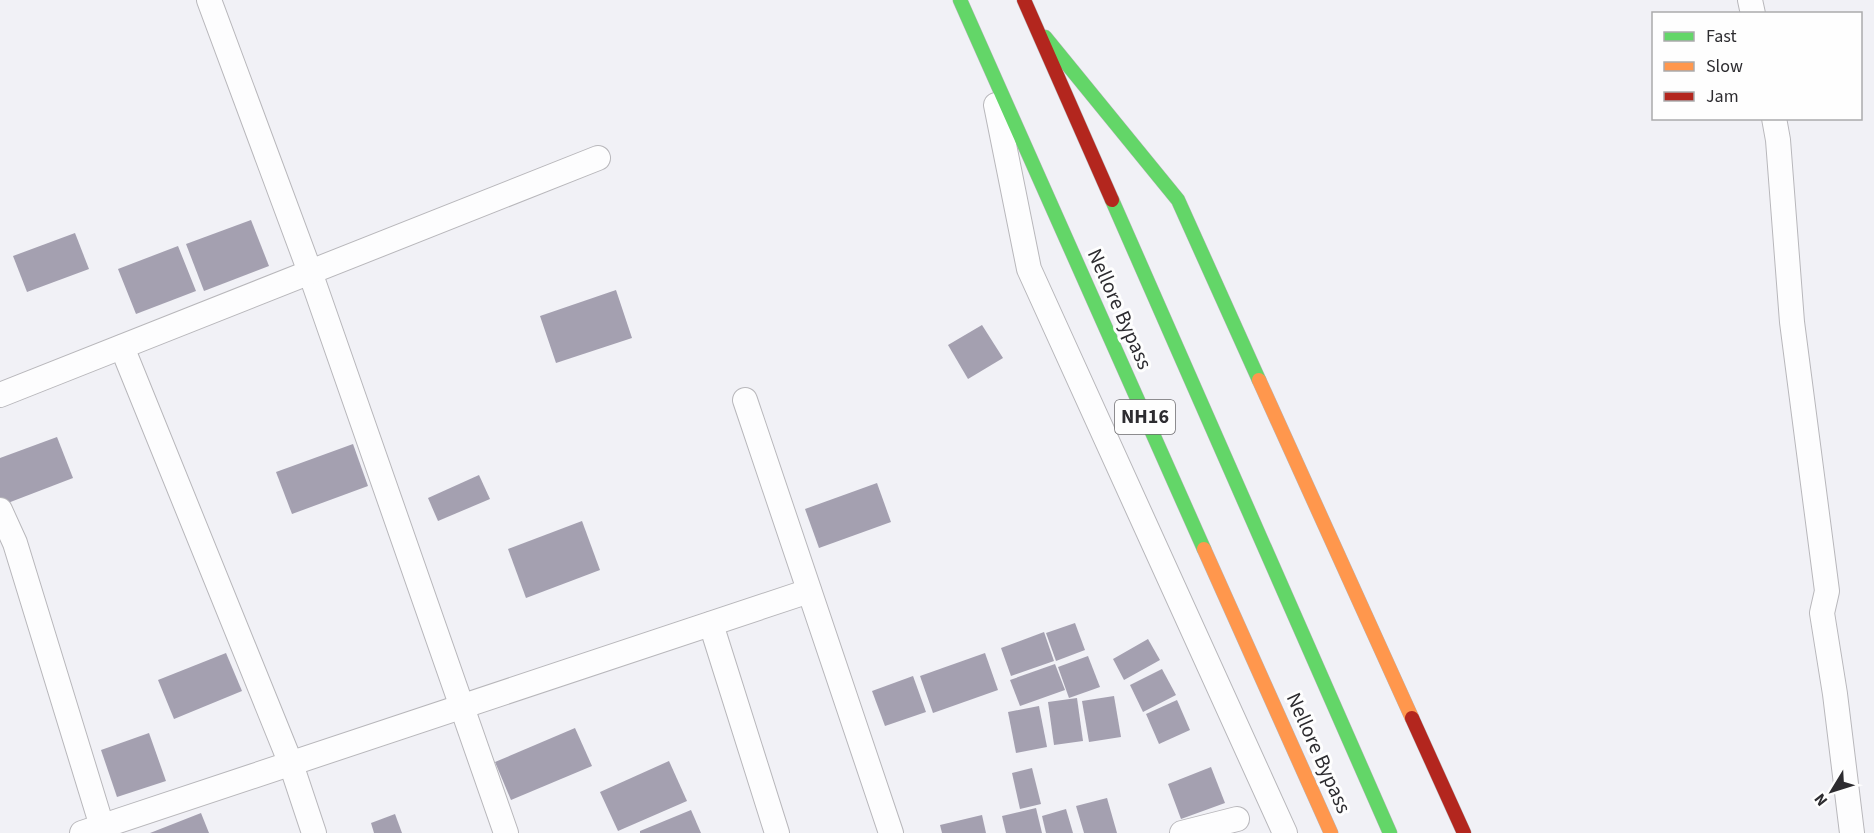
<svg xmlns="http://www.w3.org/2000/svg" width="1874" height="833" font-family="'Source Sans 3',sans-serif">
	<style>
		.building { fill: #a4a0b0 }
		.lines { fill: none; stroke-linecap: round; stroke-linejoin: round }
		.street-casing { stroke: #b8b7bb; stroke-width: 26 }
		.fast-casing { stroke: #b8b7bb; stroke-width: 15 }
		.slow-casing { stroke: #b8b7bb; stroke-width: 15 }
		.jam-casing { stroke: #b8b7bb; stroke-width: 15 }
		.street { stroke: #fdfdfe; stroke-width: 24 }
		.fast { stroke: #63d668; stroke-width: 14 }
		.slow { stroke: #ff974d; stroke-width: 14 }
		.jam { stroke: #b3261e; stroke-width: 14 }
		.labels { text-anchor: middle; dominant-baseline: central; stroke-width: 6; stroke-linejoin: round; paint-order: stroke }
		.shield { fill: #fefefe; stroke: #6c6b6e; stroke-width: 1.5 }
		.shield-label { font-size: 20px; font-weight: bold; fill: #2d2c30 }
		.street-label { font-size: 21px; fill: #2d2c30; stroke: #fefefe }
	</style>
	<rect width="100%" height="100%" fill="#f1f1f6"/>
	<!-- building -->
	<g class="building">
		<path d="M251 220 269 266 204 291 186 244Z"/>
		<path d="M75 233 89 269 27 292 13 256Z"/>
		<path d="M178 246 196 291 136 314 118 269Z"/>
		<path d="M616 290 632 338 556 363 540 316Z"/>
		<path d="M982 325 1003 358 968 379 948 345Z"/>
		<path d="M57 437 73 478 0 506V458Z"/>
		<path d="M353 444 368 486 292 514 276 472Z"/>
		<path d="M479 475 490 499 438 521 428 498Z"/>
		<path d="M877 483 891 522 819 548 805 509Z"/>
		<path d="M582 521 600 570 526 598 508 549Z"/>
		<path d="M1075 623 1085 650 1056 661 1046 633Z"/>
		<path d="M1044 632 1054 661 1011 676 1001 648Z"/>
		<path d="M1148 639 1160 660 1124 680 1113 659Z"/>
		<path d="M226 653 242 691 174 719 158 680Z"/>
		<path d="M985 653 998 690 933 713 920 676Z"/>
		<path d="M1088 656 1100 687 1069 698 1058 667Z"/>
		<path d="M1055 664 1065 690 1020 706 1010 680Z"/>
		<path d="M1162 669 1176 695 1143 712 1130 685Z"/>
		<path d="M913 676 926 712 885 726 872 691Z"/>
		<path d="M1114 696 1121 737 1089 742 1082 701Z"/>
		<path d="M1077 698 1083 741 1054 745 1048 702Z"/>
		<path d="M1177 700 1190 730 1159 744 1146 714Z"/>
		<path d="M1039 706 1047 747 1016 753 1008 712Z"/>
		<path d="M575 728 592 766 511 800 495 762Z"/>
		<path d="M149 733 166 781 117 797 101 750Z"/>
		<path d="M669 761 687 801 618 831 600 792Z"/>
		<path d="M1211 767 1225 803 1181 819 1168 784Z"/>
		<path d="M1032 768 1041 804 1020 809 1012 773Z"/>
		<path d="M1107 798 1117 833H1084L1076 806Z"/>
		<path d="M1036 808 1042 833H1006L1002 816Z"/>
		<path d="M1066 809 1073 833H1046L1042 816Z"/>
		<path d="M691 810 701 833H640V831Z"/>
		<path d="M201 813 209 833H150Z"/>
		<path d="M395 814 402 833H374L371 823Z"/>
		<path d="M982 815 986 833H942L940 825Z"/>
	</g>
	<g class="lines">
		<defs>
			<g id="street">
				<path d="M209 0 310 272 506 833"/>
				<path d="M1750 0 1753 14"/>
				<path d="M996 105 1029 269 1285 833"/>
				<path d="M1774 118 1778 140 1792 322 1827 591 1822 613 1835 694 1852 833"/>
				<path d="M122 347 291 764 314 833"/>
				<path d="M0 395 598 158"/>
				<path d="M745 400 891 833"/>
				<path d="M0 510 15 543 104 833"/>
				<path d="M711 624 777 833"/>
				<path d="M82 833 809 591"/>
				<path d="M1182 833 1237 819"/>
			</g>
			<g id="fast">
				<path d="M960 0 1204 549"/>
				<path d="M1045 37 1178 200 1259 380"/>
				<path d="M1112 200 1390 833"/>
			</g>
			<g id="slow">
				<path d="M1259 380 1412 718"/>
				<path d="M1204 549 1331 833"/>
			</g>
			<g id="jam">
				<path d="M1024 0 1112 200"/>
				<path d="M1412 718 1464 833"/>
			</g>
		</defs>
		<!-- street casing -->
		<use href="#street" class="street-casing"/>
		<!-- fast casing -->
		<use href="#fast" class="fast-casing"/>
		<!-- slow casing -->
		<use href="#slow" class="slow-casing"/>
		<!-- jam casing -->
		<use href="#jam" class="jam-casing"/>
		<!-- street -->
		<use href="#street" class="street"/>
		<!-- fast -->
		<use href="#fast" class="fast"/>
		<!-- slow -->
		<use href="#slow" class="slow"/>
		<!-- jam -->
		<use href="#jam" class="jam"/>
	</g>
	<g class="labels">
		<!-- shield labels -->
		<rect class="shield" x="1115" y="400" width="60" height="34" rx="4.5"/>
		<g class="shield-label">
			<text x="1145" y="417">NH16</text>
		</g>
		<!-- street labels -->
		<g class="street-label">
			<text transform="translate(1120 309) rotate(66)">Nellore Bypass</text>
			<text transform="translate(1319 753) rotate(66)">Nellore Bypass</text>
		</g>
	</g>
	<!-- legend -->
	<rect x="1652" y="12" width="210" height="108" fill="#fefefe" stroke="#aaaaac" stroke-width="1.5"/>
	<rect x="1664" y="32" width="30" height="9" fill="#63d668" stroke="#aaaaac" stroke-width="1.5"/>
	<text x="1706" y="42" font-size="18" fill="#2d2c30">Fast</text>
	<rect x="1664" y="62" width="30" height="9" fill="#ff974d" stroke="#aaaaac" stroke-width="1.5"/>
	<text x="1706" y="72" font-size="18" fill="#2d2c30">Slow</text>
	<rect x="1664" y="92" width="30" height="9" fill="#b3261e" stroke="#aaaaac" stroke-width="1.5"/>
	<text x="1706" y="102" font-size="18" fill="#2d2c30">Jam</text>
	<!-- north arrow -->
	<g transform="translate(1832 791) rotate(232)" stroke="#fefefe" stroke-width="4.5" paint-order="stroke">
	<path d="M0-4.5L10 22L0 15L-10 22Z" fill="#2d2c30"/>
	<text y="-9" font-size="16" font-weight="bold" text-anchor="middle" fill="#2d2c30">N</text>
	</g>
</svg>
